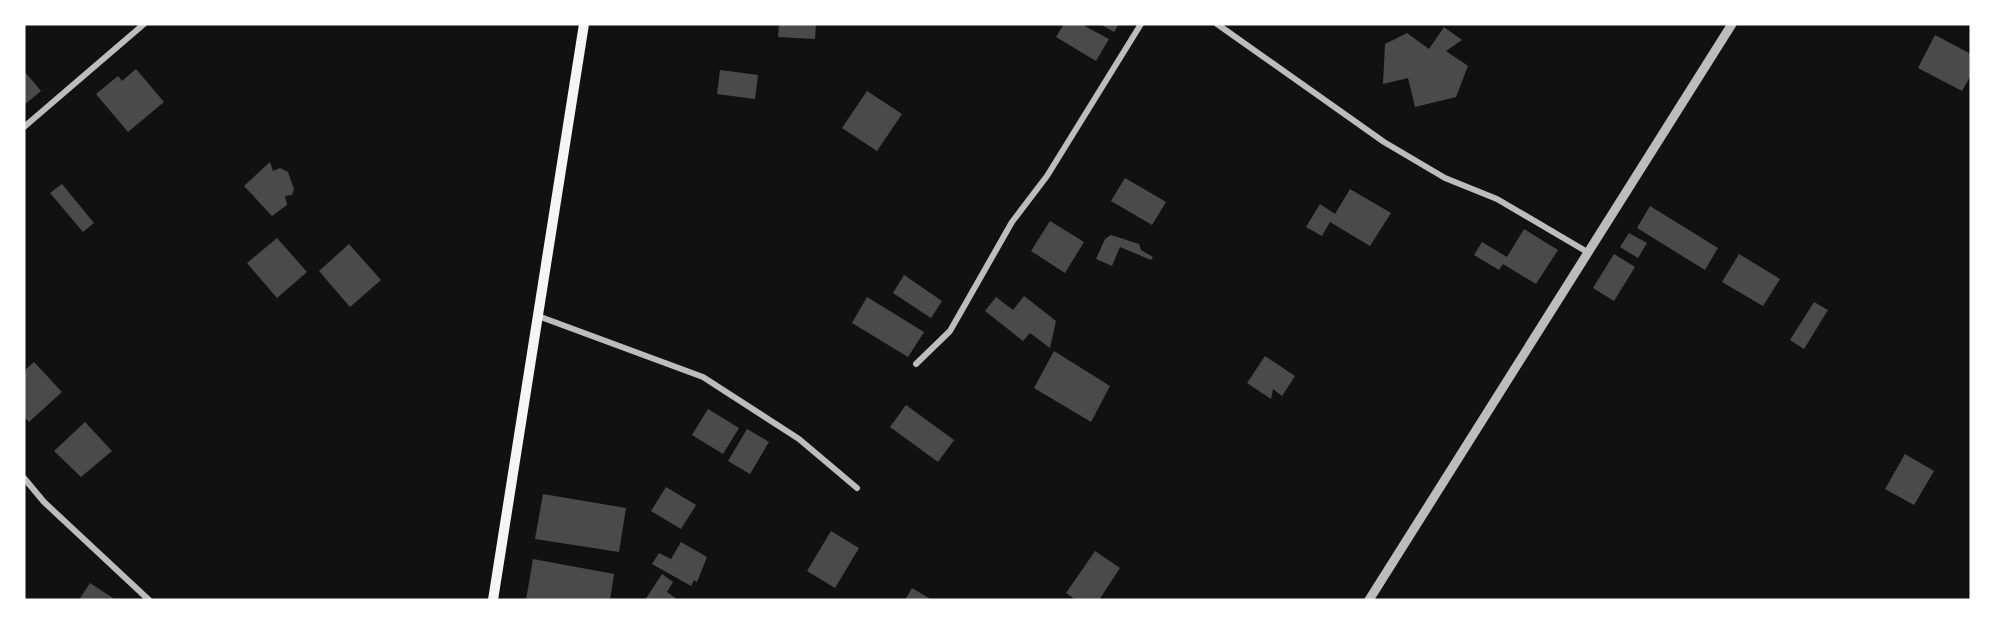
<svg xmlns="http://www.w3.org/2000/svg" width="1995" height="624" font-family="Roboto,sans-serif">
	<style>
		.building { fill: #4a4a4a }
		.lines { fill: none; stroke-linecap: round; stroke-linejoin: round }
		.minor { stroke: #bcbcbc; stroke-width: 6 }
		.tertiary { stroke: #bcbcbc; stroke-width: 9 }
		.secondary { stroke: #f5f5f5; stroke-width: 10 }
	</style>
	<rect width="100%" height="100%" fill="#111"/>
	<!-- building -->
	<g class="building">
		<path d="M779 24H816L815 39 778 37Z"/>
		<path d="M1064 24H1081L1109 39 1096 61 1056 37Z"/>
		<path d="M1100 24H1119L1114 32Z"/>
		<path d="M1444 27 1462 40 1446 51 1468 66 1456 97 1415 107 1408 78 1383 84 1385 44 1407 33 1429 49Z"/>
		<path d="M1935 35 1971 54V75L1962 91 1918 68Z"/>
		<path d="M136 69 164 102 128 132 96 94 118 76 122 81Z"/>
		<path d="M720 70 758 75 755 99 717 94Z"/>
		<path d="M24 71 41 91 24 105Z"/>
		<path d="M867 91 902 114 877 151 842 128Z"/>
		<path d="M270 162 273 171 280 168 288 172 294 189 292 195 285 196 287 205 272 216 244 186Z"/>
		<path d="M1125 178 1166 202 1152 225 1111 201Z"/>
		<path d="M62 184 94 223 83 232 50 193Z"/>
		<path d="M1350 189 1391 213 1370 246 1330 222 1322 236 1306 227 1320 204 1335 214Z"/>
		<path d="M1650 206 1718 248 1705 270 1637 228Z"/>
		<path d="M1050 221 1084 242 1065 273 1031 251Z"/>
		<path d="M1524 229 1558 250 1536 284 1503 264 1499 270 1474 255 1482 242 1507 257Z"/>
		<path d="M1629 233 1647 243 1638 258 1620 247Z"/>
		<path d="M1111 235 1139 244 1141 250 1153 257 1151 260 1120 247 1112 266 1096 259 1105 239Z"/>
		<path d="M277 238 307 272 277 298 247 263Z"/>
		<path d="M349 244 381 280 350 307 319 271Z"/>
		<path d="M1614 254 1635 267 1614 301 1593 288Z"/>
		<path d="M1739 254 1780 279 1763 306 1722 282Z"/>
		<path d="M904 275 942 301 931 318 893 293Z"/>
		<path d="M1024 296 1056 321 1050 348 1030 333 1023 341 985 311 996 297 1013 310Z"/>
		<path d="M867 297 924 332 908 357 852 323Z"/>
		<path d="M1814 302 1828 310 1804 349 1790 340Z"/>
		<path d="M1054 351 1110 386 1091 422 1034 388Z"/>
		<path d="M1265 356 1295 376 1282 396 1273 389 1271 399 1247 383Z"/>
		<path d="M34 362 62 392 29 422 24 417V371Z"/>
		<path d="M906 405 954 440 938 462 890 427Z"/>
		<path d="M708 409 739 428 723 454 692 435Z"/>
		<path d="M85 422 112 451 81 477 54 451Z"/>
		<path d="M747 429 769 442 750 474 728 461Z"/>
		<path d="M1905 454 1934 471 1914 505 1885 489Z"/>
		<path d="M666 487 696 505 681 529 651 511Z"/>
		<path d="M543 494 626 508 619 552 535 539Z"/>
		<path d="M831 531 859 548 835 588 807 571Z"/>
		<path d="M681 542 707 557 697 582 694 580 691 586 652 564 659 553 671 559Z"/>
		<path d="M1095 551 1120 568 1099 600H1076L1066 593Z"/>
		<path d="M533 559 614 574 610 600H526Z"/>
		<path d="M662 574 673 582 667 592 678 600H645Z"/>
		<path d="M90 583 116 600H79Z"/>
		<path d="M912 588 932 600H905Z"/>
	</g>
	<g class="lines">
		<!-- minor -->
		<g class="minor">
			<path d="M1217 24 1384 142 1445 178 1497 199 1589 253"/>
			<path d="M24 127 144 24"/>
			<path d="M538 316 703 377 799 439 857 488"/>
			<path d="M916 364 950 331 1012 222 1047 176 1141 24"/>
			<path d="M24 478 44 502 149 600"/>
		</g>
		<!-- tertiary -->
		<path class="tertiary" d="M1369 600 1732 24"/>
		<!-- secondary -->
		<path class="secondary" d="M493 600 584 24"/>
	</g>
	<!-- border -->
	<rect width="1995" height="624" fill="none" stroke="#ffffff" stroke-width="51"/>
</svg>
